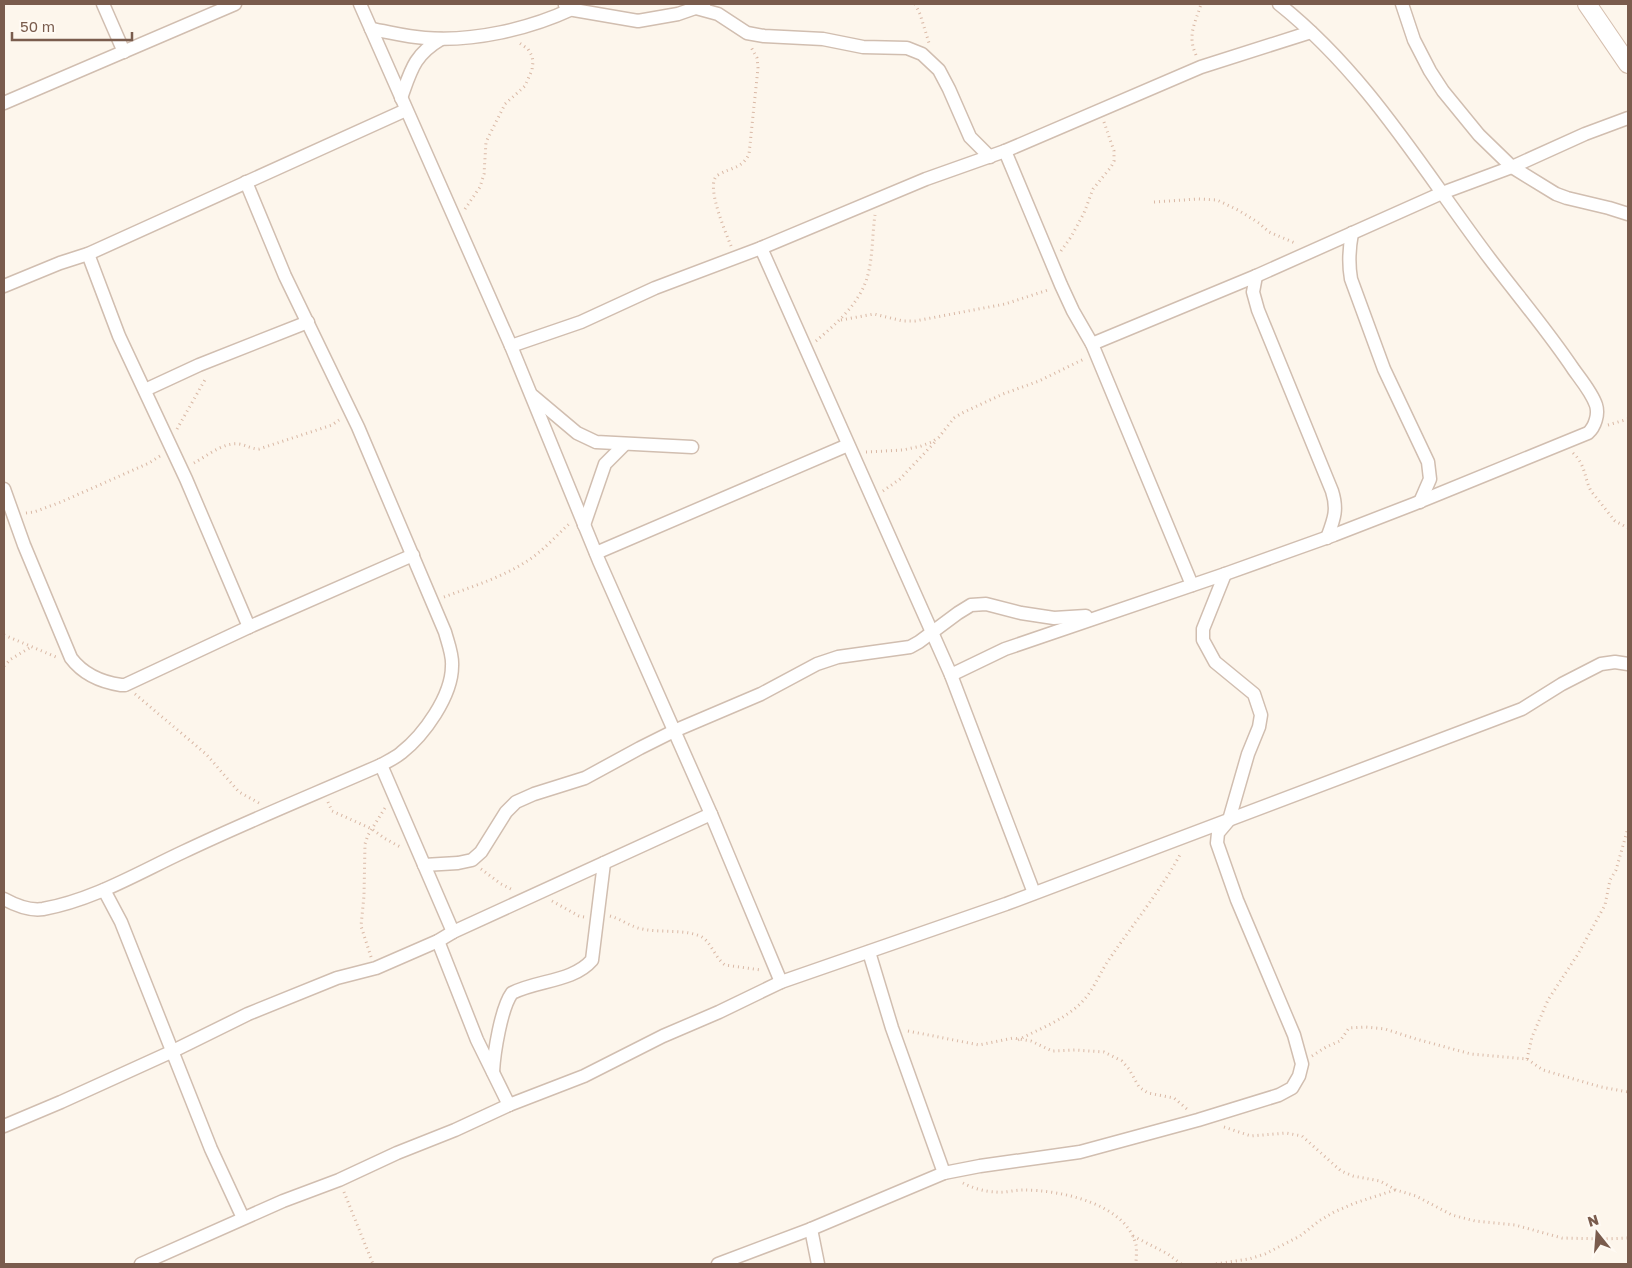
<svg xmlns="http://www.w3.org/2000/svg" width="1632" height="1268" font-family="'Golos Text',sans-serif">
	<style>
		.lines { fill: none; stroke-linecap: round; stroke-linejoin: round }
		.street-casing { stroke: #d1beb0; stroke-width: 15 }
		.secondary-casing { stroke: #d6c0b0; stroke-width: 20 }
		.path { stroke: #d9b8a5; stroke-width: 3; stroke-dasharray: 1 4; stroke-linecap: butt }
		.street { stroke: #fff; stroke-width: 12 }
		.secondary { stroke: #fff; stroke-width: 18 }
	</style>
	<rect width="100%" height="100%" fill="#fdf6ec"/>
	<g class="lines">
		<defs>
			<g id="street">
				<path d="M103 4 124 52"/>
				<path d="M360 4 511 346 599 561 711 814 781 982"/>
				<path d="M1402 4 1414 40 1430 71 1443 91 1479 135 1512 167 1556 194 1567 198 1609 208 1628 214"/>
				<path d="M565 5 574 10 638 21 678 14 704 5"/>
				<path d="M696 8 718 14 747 33 764 36 823 39 863 47 907 48 922 54 939 70 949 89 970 137 990 157"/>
				<path d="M371 29C389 32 407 37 425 38 473 42 529 29 572 9"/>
				<path d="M401 98C411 70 414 55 441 39"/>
				<path d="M4 103 235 4"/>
				<path d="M1005 151 1061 285 1073 311 1092 344 1192 585"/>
				<path d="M1352 233C1349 249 1348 262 1351 279L1384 369 1428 462 1430 479 1420 502"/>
				<path d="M761 248 951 675 1034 893"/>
				<path d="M88 254 119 336 186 479 249 627"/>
				<path d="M1256 276 1253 292 1258 310 1332 491C1338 510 1334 519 1327 538"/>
				<path d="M4 286 60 263 88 254 406 110"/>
				<path d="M1092 344 1256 276 1442 193 1512 167 1585 134 1628 118"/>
				<path d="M511 346 581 322 655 288 761 248 926 179 1005 151 1201 67 1311 32"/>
				<path d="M145 390 199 365 308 322"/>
				<path d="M533 396 577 433 596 442 692 447"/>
				<path d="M4 489 24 545 71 658C83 674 101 682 121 685H125L249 627 413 555"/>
				<path d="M584 525 605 464 625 444"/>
				<path d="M596 553 848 445"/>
				<path d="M951 675 1005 649 1225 574 1334 535 1414 504 1588 433C1595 427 1599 414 1596 405 1592 393 1582 381 1574 370 1548 331 1518 296 1490 259 1422 169 1368 75 1279 4"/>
				<path d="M381 765 453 932"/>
				<path d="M424 865 458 863 472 860 481 852 506 812 516 802 534 794 585 778 640 748 674 731 761 694 817 664 838 657 910 647 919 642 958 613 971 605 986 604 1021 613 1054 618 1086 616"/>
				<path d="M104 890 121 922 211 1149 243 1218"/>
				<path d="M4 899C15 905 30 911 43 909 93 900 138 873 183 852 248 821 315 794 381 765 388 761 395 758 401 753 424 735 452 696 452 666 453 655 448 643 445 632L358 427 285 276 246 182"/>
				<path d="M438 941 477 1040 509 1105"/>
				<path d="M869 952 892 1028 944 1173"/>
				<path d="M493 1072C494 1053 501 1008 512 993 537 980 573 982 592 960L604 863"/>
				<path d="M4 1126 61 1102 171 1052 248 1014 337 978 376 968 438 941 453 932 711 814"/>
				<path d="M811 1229 818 1264"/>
				<path d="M141 1264 283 1201 339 1180 397 1153 455 1130 509 1105 584 1076 663 1036 719 1012 781 982 1006 904 1522 709 1562 684 1601 664 1615 662 1628 664"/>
				<path d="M718 1264 811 1229 944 1173 980 1166 1080 1152 1198 1120 1279 1095 1292 1088 1299 1076 1302 1064 1294 1035 1237 900 1217 843 1218 833 1229 820 1248 754 1259 727 1261 715 1254 694 1215 662 1203 640V629L1225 574"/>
			</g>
			<path id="secondary" d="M1587 4 1628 64"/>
		</defs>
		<!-- street casing -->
		<use href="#street" class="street-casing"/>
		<!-- secondary casing -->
		<use href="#secondary" class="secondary-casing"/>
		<!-- path -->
		<g class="path">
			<path d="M915 4 920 14 929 43"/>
			<path d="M1196 55C1187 35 1195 24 1201 4"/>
			<path d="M1154 202 1198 199 1217 200 1238 210 1259 223 1269 232 1295 243"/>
			<path d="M465 209 480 187 484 174 486 142 505 104 525 86 532 70 533 62 532 56 528 49 518 42"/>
			<path d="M731 246C726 233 704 183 718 175 731 167 742 169 749 154L758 68 757 58 751 47"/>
			<path d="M1061 251 1071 237 1084 213 1093 189 1111 167 1114 161V151L1104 122"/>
			<path d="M841 320 874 314 903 321H915L1005 304 1048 290"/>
			<path d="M816 341C836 324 859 304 867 278 873 258 872 236 875 215"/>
			<path d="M1608 425 1628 419"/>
			<path d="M177 429 206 378"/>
			<path d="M866 452 903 450 921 446 932 442 939 437 954 418 962 413 1003 394 1039 381 1084 359"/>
			<path d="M1573 453C1586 465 1584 478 1591 491L1615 521 1628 528"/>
			<path d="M194 463C207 456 223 442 239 444 246 445 251 449 259 449L332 425 339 420"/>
			<path d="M883 491 900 479 936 441"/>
			<path d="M26 513 34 512 61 502 149 463 160 456"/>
			<path d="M444 597C471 587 500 578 524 563 541 553 555 537 569 524"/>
			<path d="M4 635 56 657"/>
			<path d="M4 666 11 659 31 647"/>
			<path d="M135 694 206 754 239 792 259 803"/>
			<path d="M328 802 332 811 372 829 384 838 402 848"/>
			<path d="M481 869 501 884 513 890"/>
			<path d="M552 901 579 916 584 917"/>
			<path d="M610 916C621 919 631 927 642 929 661 933 682 929 700 936 711 941 715 958 725 965L761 970"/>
			<path d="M371 957 361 926 364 896 365 844 368 835 385 808"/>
			<path d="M908 1031 979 1045 1013 1038 1031 1041 1052 1051 1075 1050 1104 1052 1122 1061 1129 1069 1139 1087 1148 1093 1174 1098 1187 1109"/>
			<path d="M1018 1040C1039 1029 1064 1020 1081 1003 1094 990 1100 972 1110 958 1134 923 1161 890 1181 853"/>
			<path d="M1312 1056 1326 1047 1340 1041 1349 1028 1366 1027 1385 1029 1416 1039 1471 1054 1527 1059 1543 1070 1601 1087 1628 1092"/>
			<path d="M1527 1059 1532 1037 1548 1000 1578 954 1605 905 1610 880 1616 870 1628 828"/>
			<path d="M1224 1127 1251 1136 1286 1133 1302 1136 1341 1171 1353 1176 1380 1181 1396 1190 1416 1196 1452 1215 1475 1221 1515 1225 1562 1238 1603 1239 1628 1238"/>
			<path d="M963 1183C972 1188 986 1192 996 1192 1005 1193 1014 1190 1023 1190 1059 1190 1126 1203 1136 1245 1137 1251 1136 1258 1136 1264"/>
			<path d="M344 1192 373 1264"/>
			<path d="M1133 1236 1168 1254 1181 1264"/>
			<path d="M1216 1264 1249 1259 1265 1254 1300 1236 1319 1221 1334 1212 1355 1203 1395 1190"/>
		</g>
		<!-- street -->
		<use href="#street" class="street"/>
		<!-- secondary -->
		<use href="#secondary" class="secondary"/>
	</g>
	<!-- border -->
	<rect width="1632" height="1268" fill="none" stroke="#7a5c4d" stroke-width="10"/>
	<!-- north arrow -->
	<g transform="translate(1597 1233) rotate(343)" stroke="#fffaf3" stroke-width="4" paint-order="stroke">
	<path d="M0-4L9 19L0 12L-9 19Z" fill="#7a5c4d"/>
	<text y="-8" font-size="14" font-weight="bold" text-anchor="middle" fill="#7a5c4d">N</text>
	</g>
	<!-- scale -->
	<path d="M12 32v8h120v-8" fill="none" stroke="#7a5c4d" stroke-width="2.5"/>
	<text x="20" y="32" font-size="15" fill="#7a5c4d" stroke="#fffaf3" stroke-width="4" paint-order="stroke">50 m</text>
</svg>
